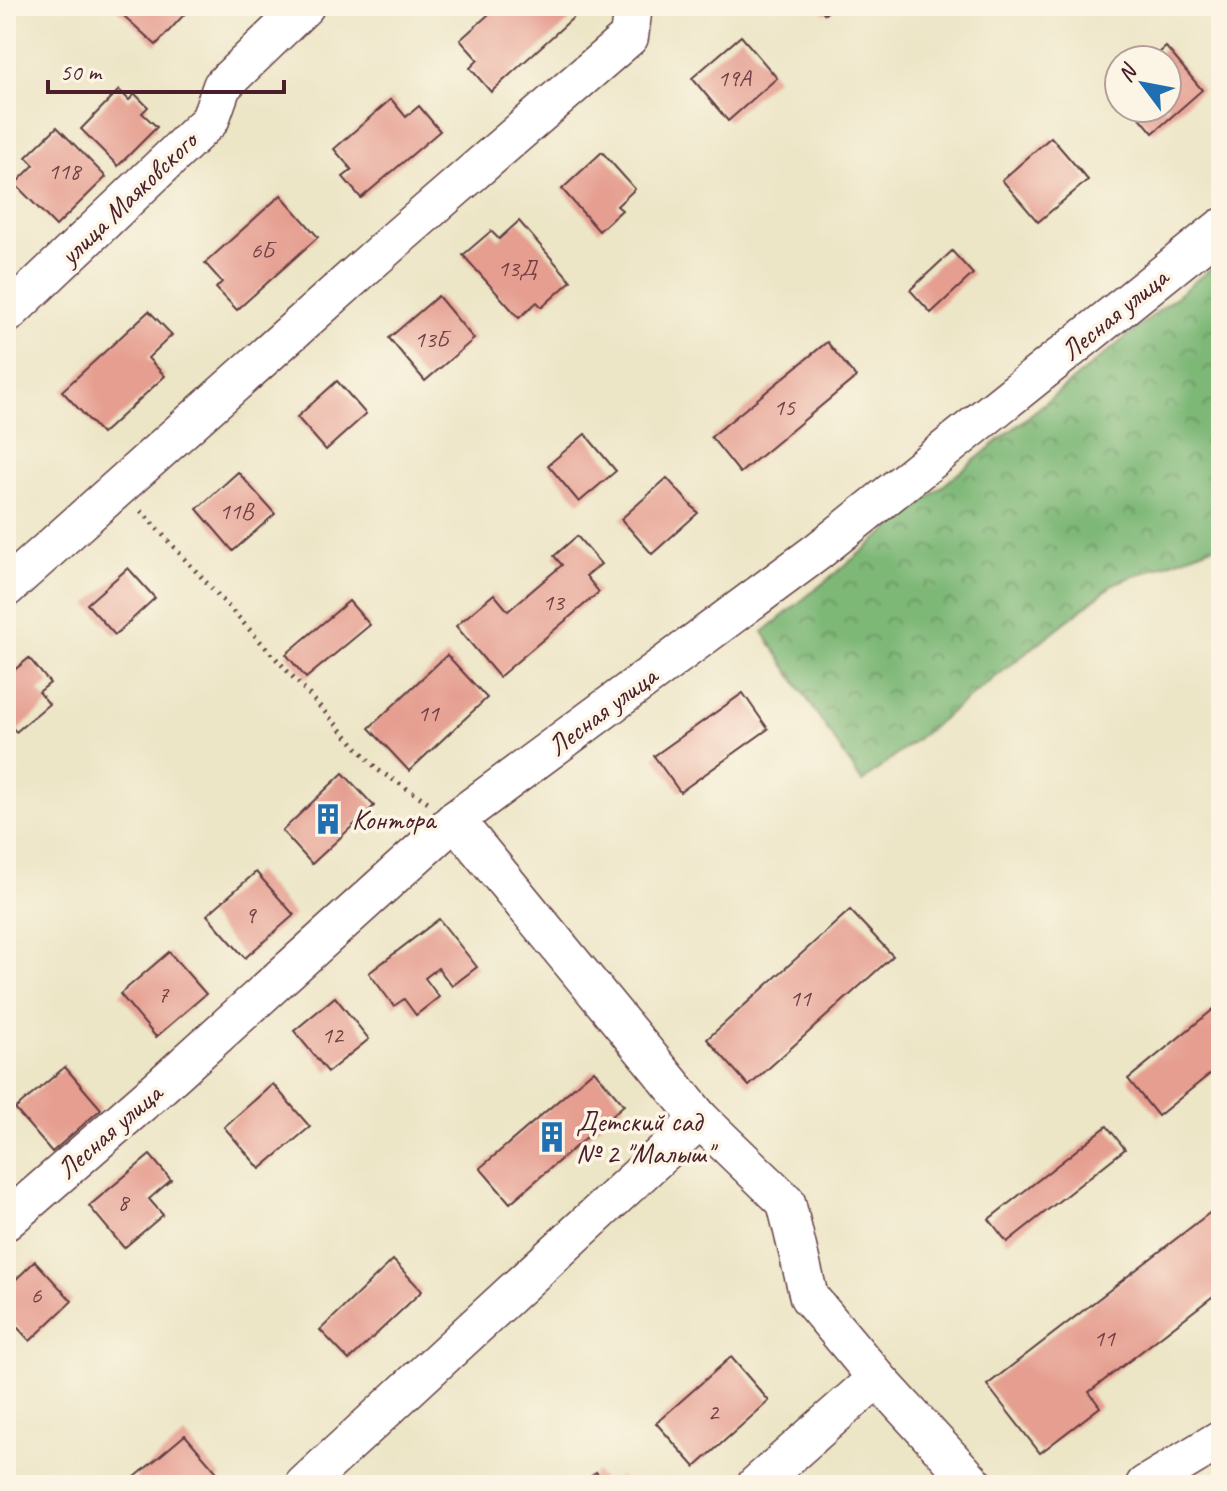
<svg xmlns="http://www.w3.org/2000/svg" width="1227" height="1491" font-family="Caveat,sans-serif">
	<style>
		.forest { fill: url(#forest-crowns); stroke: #646c51; stroke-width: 2 }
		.building { fill: #e59e90 }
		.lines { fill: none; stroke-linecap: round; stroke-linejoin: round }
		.minor-casing { stroke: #623d42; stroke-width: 41 }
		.path { stroke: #623d42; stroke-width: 5; stroke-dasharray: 2 6; stroke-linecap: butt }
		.minor { stroke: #fff; stroke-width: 38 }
		.labels { text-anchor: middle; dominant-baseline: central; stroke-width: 7; stroke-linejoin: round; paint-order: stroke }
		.number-label { font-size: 24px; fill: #713f44 }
		.street-label { font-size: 28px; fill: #4a1f2b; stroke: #fcf5e5 }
		.poi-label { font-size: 28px; fill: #4a1f2b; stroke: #fcf5e5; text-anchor: start }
	</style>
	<defs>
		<pattern id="forest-crowns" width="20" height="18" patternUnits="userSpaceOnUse" patternTransform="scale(2)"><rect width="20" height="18" fill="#7eb877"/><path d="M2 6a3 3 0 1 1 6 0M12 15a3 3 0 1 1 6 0" fill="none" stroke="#699562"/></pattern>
	</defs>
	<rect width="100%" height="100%" fill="#fcf5e5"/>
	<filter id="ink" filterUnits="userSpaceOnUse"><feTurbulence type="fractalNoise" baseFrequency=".0125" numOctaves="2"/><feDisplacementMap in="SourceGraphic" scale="16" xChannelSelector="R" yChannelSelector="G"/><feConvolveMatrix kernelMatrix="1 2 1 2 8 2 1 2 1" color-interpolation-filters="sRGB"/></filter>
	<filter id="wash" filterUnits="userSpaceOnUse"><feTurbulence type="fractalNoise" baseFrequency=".006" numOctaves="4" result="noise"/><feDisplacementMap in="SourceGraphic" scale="32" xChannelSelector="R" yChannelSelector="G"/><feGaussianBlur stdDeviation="1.8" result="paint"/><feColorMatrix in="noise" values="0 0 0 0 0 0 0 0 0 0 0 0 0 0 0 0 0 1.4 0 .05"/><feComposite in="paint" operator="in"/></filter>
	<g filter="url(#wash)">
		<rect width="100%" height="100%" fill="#ece5c6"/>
		<!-- forest -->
		<path class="forest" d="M1221 260V544L1115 583 862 782 763 632Z"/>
		<g id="blocks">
			<!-- building -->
			<g class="building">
				<path d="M113 6H192L156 45Z"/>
				<path d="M498 6H586L491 92 470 68 478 60 460 40Z"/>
				<path d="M818 6H834L825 14Z"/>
				<path d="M741 36 777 78 728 121 692 78Z"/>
				<path d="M1166 47 1202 90 1153 133 1132 108H1167V60H1151Z"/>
				<path d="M119 90 129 100 135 94 148 107 142 113 157 127 118 166 81 129Z"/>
				<path d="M391 99 406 117 419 106 440 131 361 198 343 177 352 170 334 149Z"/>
				<path d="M57 127 106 177 56 226 15 184 34 165 26 157Z"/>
				<path d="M1051 137 1088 180 1038 222 1002 180Z"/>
				<path d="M602 152 635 189 617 206 622 210 599 231 562 189Z"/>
				<path d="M281 195 318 237 237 310 216 288 222 282 205 263Z"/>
				<path d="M519 221 571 281 542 307 537 302 519 318 463 255 491 231 499 239Z"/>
				<path d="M952 251 973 274 931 313 910 290Z"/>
				<path d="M438 296 474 339 425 381 389 338Z"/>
				<path d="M149 311 172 335 148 358 165 376 102 434 62 391Z"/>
				<path d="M827 342 856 377 740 473 711 437Z"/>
				<path d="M337 381 366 414 326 450 297 417Z"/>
				<path d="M585 434 616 471 579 502 548 465Z"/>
				<path d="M238 472 275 514 233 551 197 509Z"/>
				<path d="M667 478 698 513 652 554 621 519Z"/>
				<path d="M577 536 601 564 586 576 599 592 499 677 456 626 494 594 508 611 562 565 554 556Z"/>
				<path d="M128 568 155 598 115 635 87 604Z"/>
				<path d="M349 601 370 625 306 678 286 654Z"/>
				<path d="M447 655 487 698 409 771 369 728Z"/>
				<path d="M29 658 50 683 39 692 49 704 16 732 6 719V677Z"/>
				<path d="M743 693 768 729 680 792 654 756Z"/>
				<path d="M343 773 374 806 312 864 282 831Z"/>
				<path d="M256 872 294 915 245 958 207 915Z"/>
				<path d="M850 910 893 956 749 1086 707 1039Z"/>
				<path d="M439 919 477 967 452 986 438 968 425 978 439 997 416 1015 404 999 394 1006 369 973Z"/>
				<path d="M169 952 206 994 156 1037 120 994Z"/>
				<path d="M335 997 369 1039 328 1072 294 1031Z"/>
				<path d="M1221 1003V1065L1158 1116 1128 1079Z"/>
				<path d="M65 1067 101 1109 52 1152 15 1109Z"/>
				<path d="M594 1070 624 1105 510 1203 480 1168Z"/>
				<path d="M273 1084 310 1127 260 1169 224 1127Z"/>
				<path d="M1107 1126 1125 1149 1007 1242 989 1219Z"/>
				<path d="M150 1155 171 1180 149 1199 163 1215 124 1248 89 1206Z"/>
				<path d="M1221 1204V1290L1089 1392 1100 1407 1040 1453 987 1385Z"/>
				<path d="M393 1260 422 1291 349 1360 320 1330Z"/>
				<path d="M35 1261 72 1301 30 1341 6 1315V1289Z"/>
				<path d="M731 1357 769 1401 695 1467 656 1423Z"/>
				<path d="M185 1435 221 1477 212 1485H142L135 1477Z"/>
				<path d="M596 1472 607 1485H581Z"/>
				<path d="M619 1476 626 1485H609Z"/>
			</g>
		</g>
	</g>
	<g filter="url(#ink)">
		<use href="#blocks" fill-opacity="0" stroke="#623d42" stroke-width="2"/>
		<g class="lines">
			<defs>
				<g id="minor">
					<path d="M6 315 210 120 222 86 305 6"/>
					<path d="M6 588 396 239 629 37 633 6"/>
					<path d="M455 820 700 1119 786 1202 809 1297 877 1378 975 1485"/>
					<path d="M6 1221 161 1086 455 820 817 552 1221 228"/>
					<path d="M304 1485 700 1119"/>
					<path d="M756 1485 877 1378"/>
					<path d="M1145 1485 1221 1439"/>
				</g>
			</defs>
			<!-- minor casing -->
			<use href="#minor" class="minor-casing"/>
			<!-- path -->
			<path class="path" d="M141 511 378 770 428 802"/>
			<!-- minor -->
			<use href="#minor" class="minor"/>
		</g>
	</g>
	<!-- icons -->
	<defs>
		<symbol id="building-bare" viewBox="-9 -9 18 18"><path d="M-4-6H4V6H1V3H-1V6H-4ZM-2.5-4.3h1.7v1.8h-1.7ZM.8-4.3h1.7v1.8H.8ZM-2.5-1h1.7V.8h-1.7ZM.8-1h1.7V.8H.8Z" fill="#1f6fb2" stroke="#fcf5e5" stroke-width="2.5" paint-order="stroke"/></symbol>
	</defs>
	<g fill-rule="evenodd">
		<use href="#building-bare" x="306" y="797" width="44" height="44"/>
		<use href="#building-bare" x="530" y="1115" width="44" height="44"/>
	</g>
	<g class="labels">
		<!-- number labels -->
		<g class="number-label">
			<text x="734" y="78">19А</text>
			<text x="64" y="171">118</text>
			<text x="262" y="250">6Б</text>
			<text x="517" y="268">13Д</text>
			<text x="431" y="339">13Б</text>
			<text x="784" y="407">15</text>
			<text x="236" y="511">11В</text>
			<text x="553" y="602">13</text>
			<text x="428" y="713">11</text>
			<text x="250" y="915">9</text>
			<text x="163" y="994">7</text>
			<text x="800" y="998">11</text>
			<text x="332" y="1035">12</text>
			<text x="123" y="1202">8</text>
			<text x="36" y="1295">6</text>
			<text x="1104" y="1338">11</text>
			<text x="713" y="1412">2</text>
		</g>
		<!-- street labels -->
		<g class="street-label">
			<text transform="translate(128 198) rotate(-44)">улица Маяковского</text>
			<text transform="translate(1114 314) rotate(-39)">Лесная улица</text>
			<text transform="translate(602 711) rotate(-37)">Лесная улица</text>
			<text transform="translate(109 1131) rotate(-41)">Лесная улица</text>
		</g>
		<!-- poi labels -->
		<g class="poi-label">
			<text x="352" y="819">Контора</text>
			<text x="576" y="1121">Детский сад<tspan x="576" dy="32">№ 2 "Малыш"</tspan></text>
		</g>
	</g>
	<!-- margin -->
	<rect width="1227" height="1491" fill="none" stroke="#fcf5e5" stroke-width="32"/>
	<!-- north arrow -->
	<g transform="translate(1143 84) rotate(302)"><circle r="38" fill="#fcf5e5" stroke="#b59f9b" stroke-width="2"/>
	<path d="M0-6L14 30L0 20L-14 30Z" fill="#1f6fb2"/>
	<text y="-12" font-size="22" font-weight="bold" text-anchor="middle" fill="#4a1f2b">N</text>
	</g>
	<!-- scale -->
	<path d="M48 80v12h236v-12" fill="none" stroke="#4a1f2b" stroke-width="4"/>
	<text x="60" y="80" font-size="24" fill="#4a1f2b" stroke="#fcf5e5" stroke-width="6" paint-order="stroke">50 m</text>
</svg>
